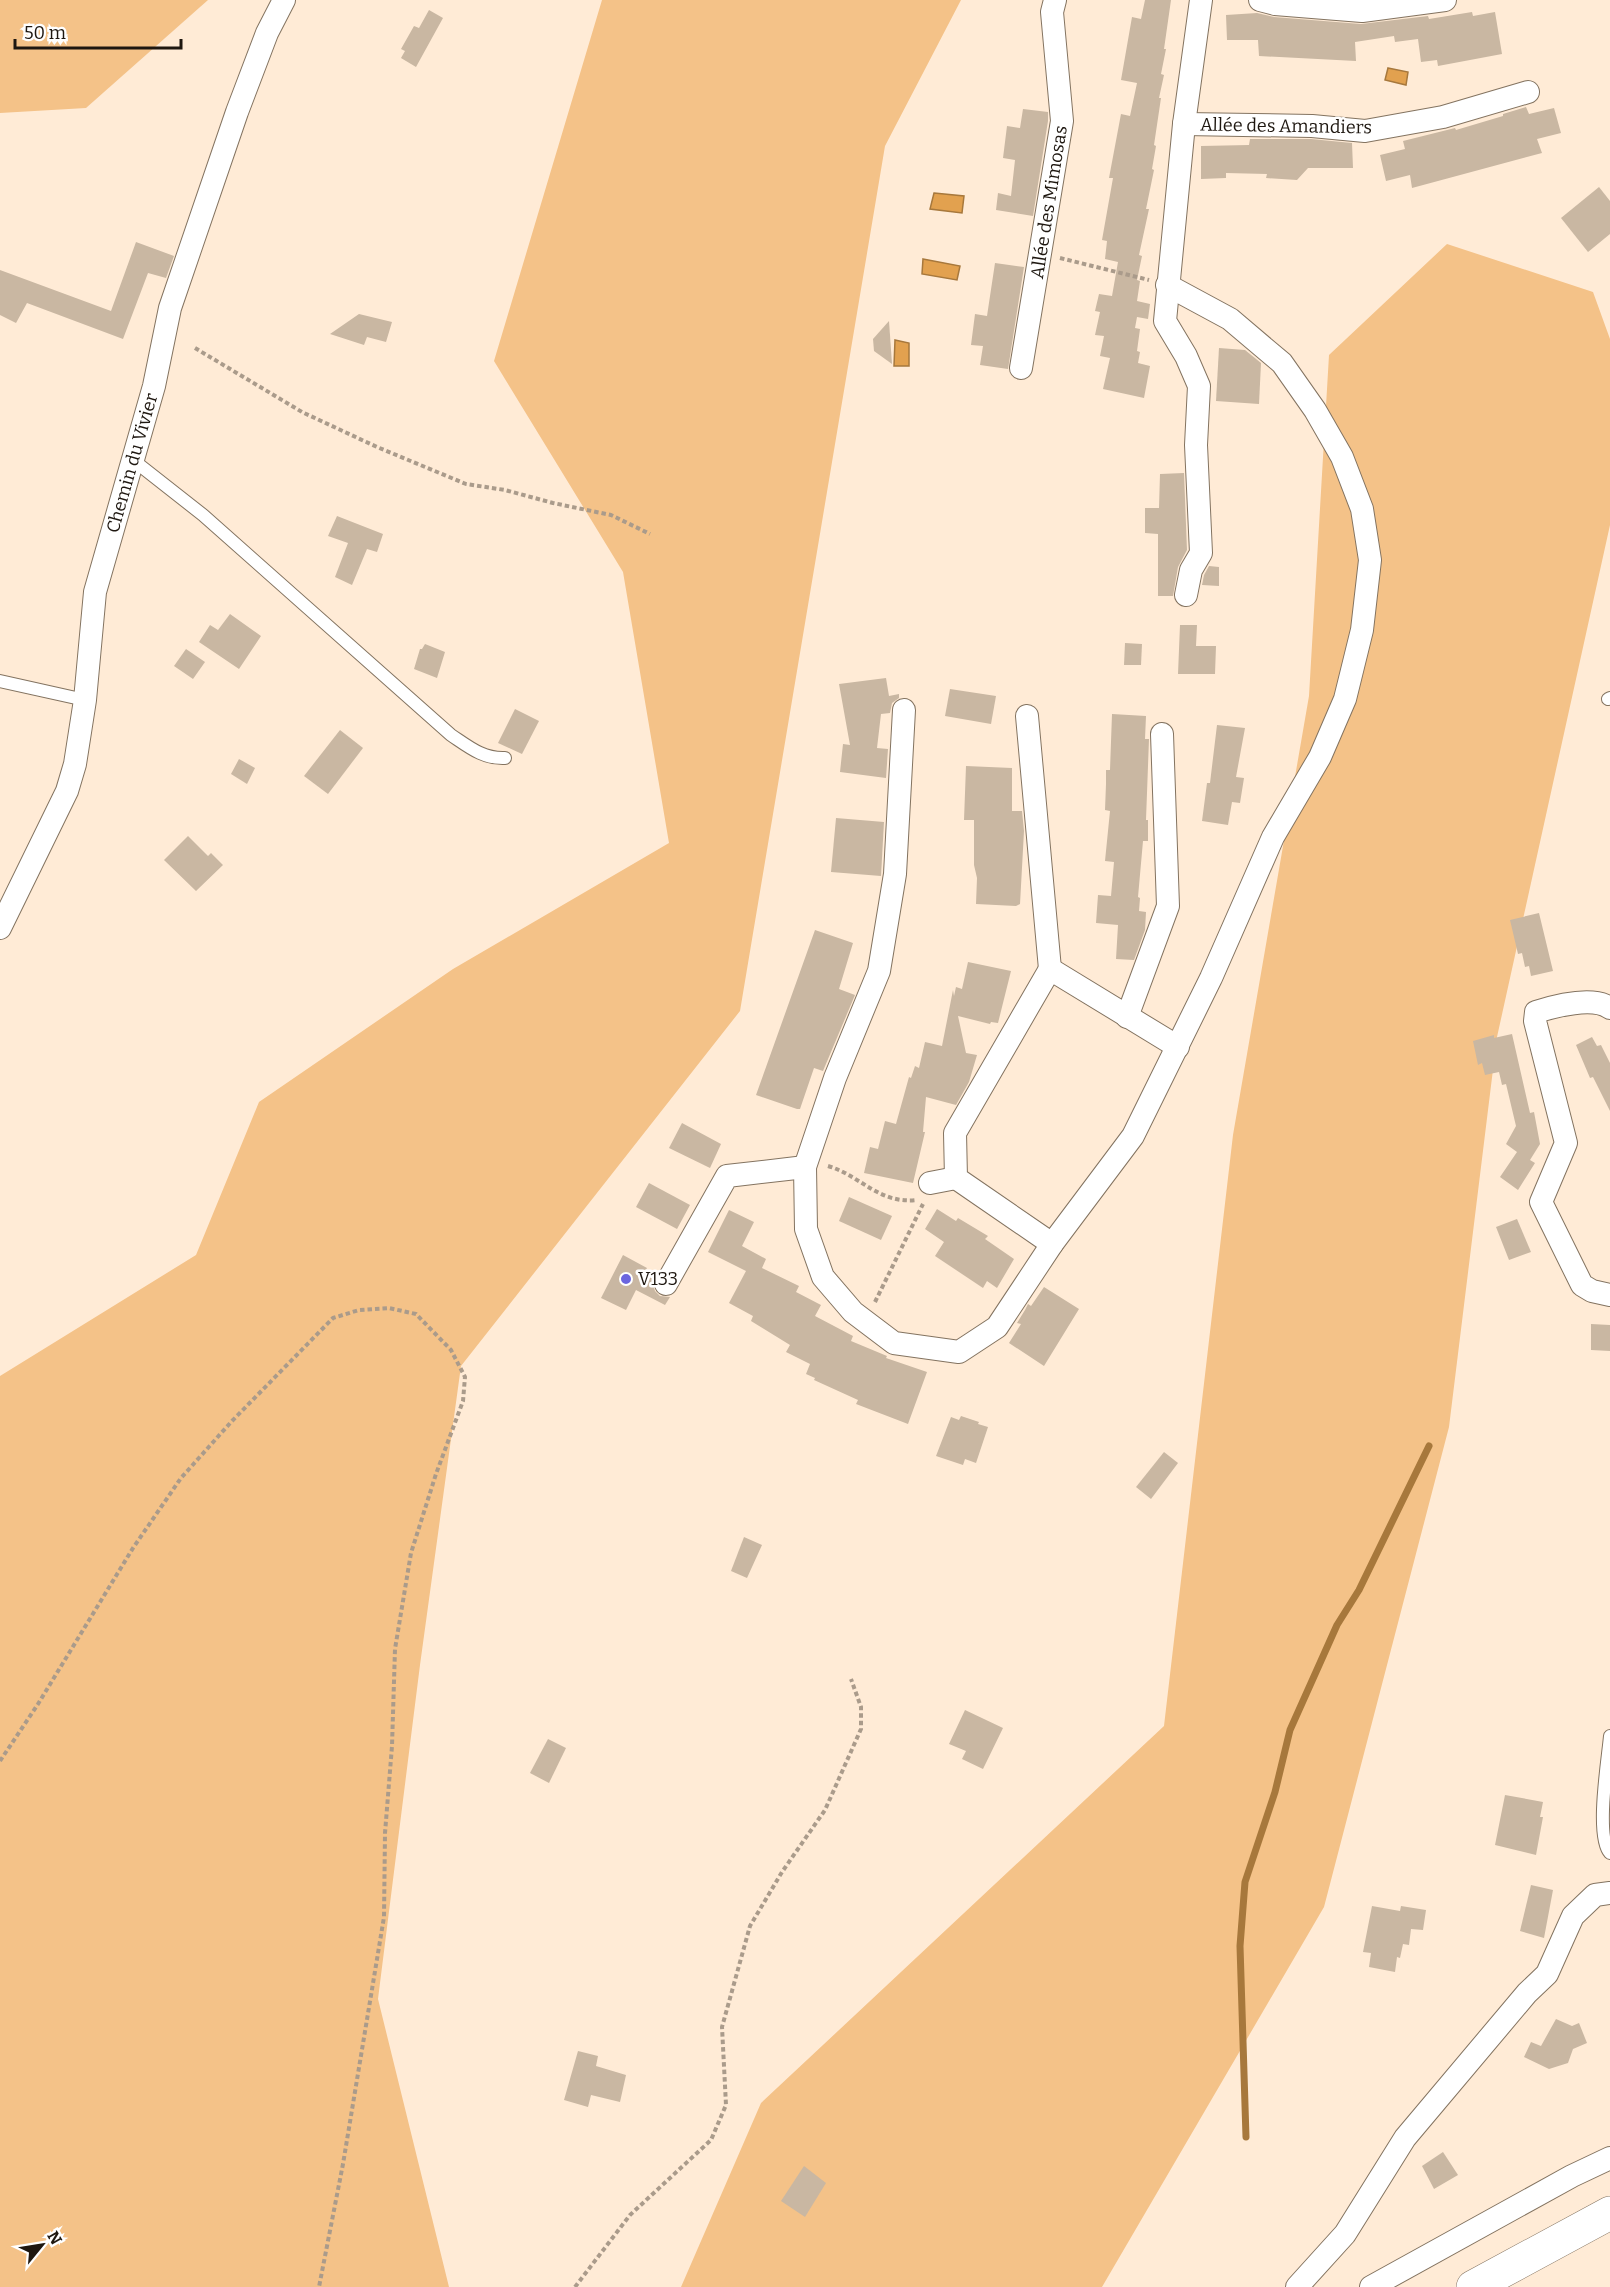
<svg xmlns="http://www.w3.org/2000/svg" width="1610" height="2287" font-family="Bitter,serif">
	<style>
		.green { fill: #f4c288 }
		.water { fill: #e2a14f; stroke: #a7783c; stroke-width: 1.5 }
		.lines { fill: none; stroke-linecap: round; stroke-linejoin: round }
		.stream { stroke: #a7783c; stroke-width: 7 }
		.building { fill: #c9b7a2 }
		.service-casing { stroke: #837360; stroke-width: 14 }
		.minor-casing { stroke: #837360; stroke-width: 24 }
		.secondary-casing { stroke: #837360; stroke-width: 34 }
		.path { stroke: #aa9b8b; stroke-width: 4; stroke-dasharray: 4.5 3; stroke-linecap: butt }
		.service { stroke: #fff; stroke-width: 12 }
		.minor { stroke: #fff; stroke-width: 22 }
		.secondary { stroke: #fff; stroke-width: 33 }
		.poi-dot { fill: #6b65df; stroke: #fff; stroke-width: 2 }
		.labels { text-anchor: middle; dominant-baseline: central; stroke-width: 5; stroke-linejoin: round; paint-order: stroke }
		.street-label { font-size: 18px; fill: #1e1710; stroke: #fff }
		.poi-label { font-size: 18px; fill: #1e1710; stroke: #fff; text-anchor: start }
	</style>
	<rect width="100%" height="100%" fill="#ffebd6"/>
	<!-- green -->
	<g class="green">
		<path d="M0 0H208L86 108 0 113Z"/>
		<path d="M602 0H961L885 146 740 1011 461 1366 420 1665 378 1999 449 2287H0V1376L196 1255 259 1102 453 969 669 843 623 572 494 361Z"/>
		<path d="M1447 244 1593 292 1610 339V525L1497 1037 1449 1427 1324 1907 1102 2287H681L761 2103 1164 1726 1233 1135 1309 696 1329 355Z"/>
	</g>
	<!-- water -->
	<g class="water">
		<path d="M1388 68 1408 72 1406 85 1385 80Z"/>
		<path d="M934 193 964 196 962 213 930 209Z"/>
		<path d="M923 259 960 266 957 280 922 274Z"/>
		<path d="M895 340 909 343V366H894Z"/>
	</g>
	<g class="lines">
		<!-- stream -->
		<path class="stream" d="M1246 2137 1240 1946 1245 1882 1275 1792 1290 1730 1337 1625 1359 1590 1429 1446"/>
	</g>
	<!-- building -->
	<g class="building">
		<path d="M1145 0H1171L1164 49H1166L1161 74 1164 75 1159 98H1161L1154 145 1156 146 1152 169 1154 170 1146 209H1149L1139 255 1142 256 1137 280 1140 281 1137 301 1150 304 1148 319 1137 317 1135 328 1140 329 1137 351 1140 352 1138 363 1150 366 1144 398 1103 389 1110 358 1100 356 1104 336 1095 335 1100 312 1095 311 1099 294 1112 296 1118 262 1105 259 1107 241 1102 240 1113 178H1109L1121 114 1130 116 1137 83 1121 80 1132 17 1141 19Z"/>
		<path d="M429 10 443 18 416 67 401 58 405 51 401 49 414 26 419 28Z"/>
		<path d="M1472 12 1473 16 1495 12 1502 54 1438 66 1437 60 1421 62 1418 39 1395 42 1394 36 1355 42 1356 61 1259 56 1258 40H1227L1226 15 1257 13 1274 17 1361 24 1428 16 1429 19Z"/>
		<path d="M1526 107 1529 114 1554 108 1561 133 1537 139 1542 153 1412 188 1410 175 1386 181 1380 155 1405 149 1403 141 1455 128 1456 130 1503 116V114Z"/>
		<path d="M1023 109 1048 112V121L1033 216 996 210 998 193 1011 196 1015 160 1003 158 1007 126 1020 128Z"/>
		<path d="M1250 139H1311L1352 143 1353 168H1308L1297 180 1266 178 1267 174 1226 173V178L1201 179V146L1249 145Z"/>
		<path d="M1599 187 1610 201V234L1588 252 1561 218Z"/>
		<path d="M136 242 174 256 166 278 148 273 123 339 27 303 16 323 0 315V270L111 311Z"/>
		<path d="M995 263 1024 267 1008 369 980 365 983 346 971 345 975 314 987 316Z"/>
		<path d="M359 314 392 322 386 342 367 337 364 345 330 334Z"/>
		<path d="M889 321 892 364 874 351 873 339Z"/>
		<path d="M1219 348 1245 350 1261 363 1259 404 1216 401Z"/>
		<path d="M1184 473 1187 550 1178 567 1173 596H1158V534L1145 533V508H1159L1160 474Z"/>
		<path d="M337 516 383 534 377 552 367 549 352 585 335 577 348 543 328 536Z"/>
		<path d="M1209 566 1219 567V586L1202 585 1204 575Z"/>
		<path d="M230 614 261 636 239 669 199 642 210 625 218 630Z"/>
		<path d="M1180 625H1197L1196 646H1216L1215 674H1178Z"/>
		<path d="M1125 643 1142 644 1141 665H1124Z"/>
		<path d="M425 644 445 652 437 678 414 669 420 649H422Z"/>
		<path d="M186 649 205 662 193 679 174 666Z"/>
		<path d="M886 678 889 696 899 694V698L892 703 890 713 881 714 877 748 888 749 886 778 840 772 843 744 850 745 839 684Z"/>
		<path d="M950 689 996 696 991 724 945 716Z"/>
		<path d="M515 709 539 721 522 754 498 743Z"/>
		<path d="M1112 714 1146 716 1145 739H1149L1146 820H1148V841H1143L1138 897 1140 898 1139 911 1146 912 1145 930 1134 960 1116 959 1118 925 1096 923 1098 895 1111 896 1114 862 1105 861 1110 811 1105 810 1106 784V770H1110Z"/>
		<path d="M1217 725 1245 728 1236 777 1244 778 1240 803 1232 802 1228 825 1202 821 1207 783H1210Z"/>
		<path d="M340 730 363 748 328 794 304 776Z"/>
		<path d="M239 759 255 768 247 784 231 774Z"/>
		<path d="M966 766 1012 768V811H1022L1024 831 1020 904 1016 906 976 904 977 878 974 865V820H964Z"/>
		<path d="M836 818 884 822 881 876 831 872Z"/>
		<path d="M188 836 208 856 211 853 223 865 196 891 164 860Z"/>
		<path d="M1539 913 1553 971 1531 976 1529 966 1525 967 1522 953 1518 954 1510 920Z"/>
		<path d="M815 930 853 943 839 989 855 995 823 1071 814 1068 800 1109H797L756 1095Z"/>
		<path d="M968 962 1011 971 998 1023 991 1022 990 1024 958 1016 966 1053 977 1055 969 1082 956 1105 926 1097 923 1132H925L913 1183 864 1173 870 1147 878 1149 885 1121 896 1124 909 1077 911 1078 915 1066 919 1068 925 1042 942 1046 953 990 954 996 956 987 962 989Z"/>
		<path d="M1512 1034 1530 1113 1534 1112 1540 1144 1530 1160 1535 1163 1518 1190 1500 1177 1517 1152 1506 1144 1516 1126 1506 1084 1502 1085 1499 1072 1485 1075 1482 1063 1478 1065 1473 1041 1494 1035V1038Z"/>
		<path d="M1592 1037 1597 1046 1601 1045 1610 1063V1111L1593 1077 1590 1078 1576 1045Z"/>
		<path d="M682 1123 721 1144 710 1168 669 1148Z"/>
		<path d="M649 1183 690 1205 677 1229 636 1207Z"/>
		<path d="M849 1197 892 1216 881 1240 839 1221Z"/>
		<path d="M937 1209 956 1221 958 1218 988 1236 985 1239 1014 1259 997 1288 987 1281 983 1288 935 1256 944 1242 925 1229Z"/>
		<path d="M729 1210 754 1222 742 1246 766 1259 762 1268 799 1286 796 1292 821 1305 815 1316 853 1336 851 1341 887 1356 886 1358 927 1372 908 1424 856 1404 858 1400 814 1380 815 1378 806 1374 810 1364 786 1352 790 1345 751 1321 753 1316 729 1303 746 1271 708 1252Z"/>
		<path d="M1517 1219 1531 1252 1509 1260 1496 1227Z"/>
		<path d="M623 1255 647 1268 644 1273 654 1278 653 1285 655 1291 660 1296 670 1297 665 1305 636 1290 626 1310 601 1298Z"/>
		<path d="M1044 1287 1079 1309 1044 1366 1009 1343 1021 1324 1017 1323 1025 1310 1028 1304 1031 1306Z"/>
		<path d="M1591 1324 1610 1325V1351L1591 1350Z"/>
		<path d="M961 1416 979 1422 978 1424 988 1427 976 1463 965 1459 963 1465 936 1456 951 1417 959 1420Z"/>
		<path d="M1164 1452 1178 1463 1151 1499 1136 1487Z"/>
		<path d="M744 1537 762 1545 747 1578 731 1571Z"/>
		<path d="M965 1710 1003 1728 983 1769 962 1759 966 1751 949 1744Z"/>
		<path d="M548 1739 566 1748 549 1783 530 1773Z"/>
		<path d="M1505 1795 1543 1802 1540 1817H1543L1536 1855 1495 1845Z"/>
		<path d="M1531 1885 1553 1890 1544 1938 1520 1931Z"/>
		<path d="M1372 1906 1400 1911 1401 1906 1426 1910 1423 1930 1411 1929 1409 1945 1403 1944 1400 1958 1397 1957 1395 1972 1369 1967 1371 1953 1363 1952Z"/>
		<path d="M1556 2019 1572 2026 1579 2023 1587 2043 1573 2049 1568 2063 1549 2069 1524 2057 1531 2042 1541 2046Z"/>
		<path d="M578 2051 598 2056 596 2066 626 2075 620 2102 591 2095 588 2107 564 2100Z"/>
		<path d="M1443 2152 1458 2175 1434 2189 1422 2166Z"/>
		<path d="M804 2166 826 2183 805 2217 781 2201Z"/>
	</g>
	<g class="lines">
		<defs>
			<g id="service">
				<path d="M133 460 203 515 451 735C469 747 483 759 505 758"/>
				<path d="M0 681 85 700"/>
				<path d="M1608 699 1610 698"/>
				<path d="M1610 1736C1608 1759 1595 1837 1610 1853"/>
			</g>
			<g id="minor">
				<path d="M1260 0 1275 4 1362 11 1445 0"/>
				<path d="M1184 124 1312 126 1365 131 1443 117 1528 92"/>
				<path d="M1021 368 1062 121 1052 12 1055 0"/>
				<path d="M1186 595 1191 570 1201 553 1196 445 1199 386 1186 356 1165 321 1184 124 1201 0"/>
				<path d="M904 710 895 874 879 971 835 1078 805 1167 806 1229 823 1277 853 1312 894 1343 959 1352 997 1327 1052 1244 1133 1136 1211 978 1273 837 1320 757 1345 699 1362 630 1370 560 1362 509 1342 457 1315 410 1282 363 1230 319 1167 285"/>
				<path d="M1027 716 1050 969"/>
				<path d="M0 928 67 791 75 764 85 700 95 592 154 386 170 308 237 112 267 33 284 0"/>
				<path d="M1610 1008C1593 996 1555 1006 1536 1012L1535 1021 1566 1143 1541 1202 1582 1285 1592 1291 1610 1295"/>
				<path d="M1127 1017 1168 906 1162 734"/>
				<path d="M930 1183 956 1178"/>
				<path d="M1052 1244 956 1178 955 1133 1050 969 1178 1047"/>
				<path d="M666 1284 727 1176 805 1167"/>
				<path d="M1297 2287 1345 2234 1405 2138 1527 1993 1547 1974 1573 1916 1595 1895 1610 1893"/>
				<path d="M1371 2287 1572 2176 1610 2158"/>
			</g>
			<path id="secondary" d="M1473 2287 1610 2213"/>
		</defs>
		<!-- service casing -->
		<use href="#service" class="service-casing"/>
		<!-- minor casing -->
		<use href="#minor" class="minor-casing"/>
		<!-- secondary casing -->
		<use href="#secondary" class="secondary-casing"/>
		<!-- path -->
		<g class="path">
			<path d="M1060 258 1149 280"/>
			<path d="M195 348 302 412 377 447 466 484 505 490 553 503 611 515 650 534"/>
			<path d="M828 1166C861 1176 879 1204 916 1200"/>
			<path d="M875 1302 923 1204"/>
			<path d="M0 1761 38 1704 133 1548 181 1478 232 1421 333 1318 359 1310 389 1308 416 1314 451 1350 465 1377 463 1401 436 1474 411 1553 395 1649 392 1746 385 1833 384 1917 343 2164 319 2287"/>
			<path d="M575 2287 630 2215 711 2140 726 2105 722 2027 750 1926 782 1872 825 1810 861 1729V1707L851 1679"/>
		</g>
		<!-- service -->
		<use href="#service" class="service"/>
		<!-- minor -->
		<use href="#minor" class="minor"/>
		<!-- secondary -->
		<use href="#secondary" class="secondary"/>
	</g>
	<!-- markers -->
	<circle class="poi-dot" cx="626" cy="1279" r="6"/>
	<g class="labels">
		<!-- street labels -->
		<g class="street-label">
			<text transform="translate(1286 126) rotate(1)">Allée des Amandiers</text>
			<text transform="translate(1049 202) rotate(-81)">Allée des Mimosas</text>
			<text transform="translate(132 463) rotate(-74)">Chemin du Vivier</text>
		</g>
		<!-- poi labels -->
		<g class="poi-label">
			<text x="638" y="1279">V133</text>
		</g>
	</g>
	<!-- north arrow -->
	<g transform="translate(42 2245) rotate(60)" stroke="#ffffff" stroke-width="4.5" paint-order="stroke">
	<path d="M0-4.5L10 22L0 15L-10 22Z" fill="#1e1710"/>
	<text y="-9" font-size="16" font-weight="bold" text-anchor="middle" fill="#1e1710">N</text>
	</g>
	<!-- scale -->
	<path d="M15 39v9h166v-9" fill="none" stroke="#1e1710" stroke-width="3"/>
	<text x="24" y="39" font-size="18" fill="#1e1710" stroke="#ffffff" stroke-width="4.5" paint-order="stroke">50 m</text>
</svg>
